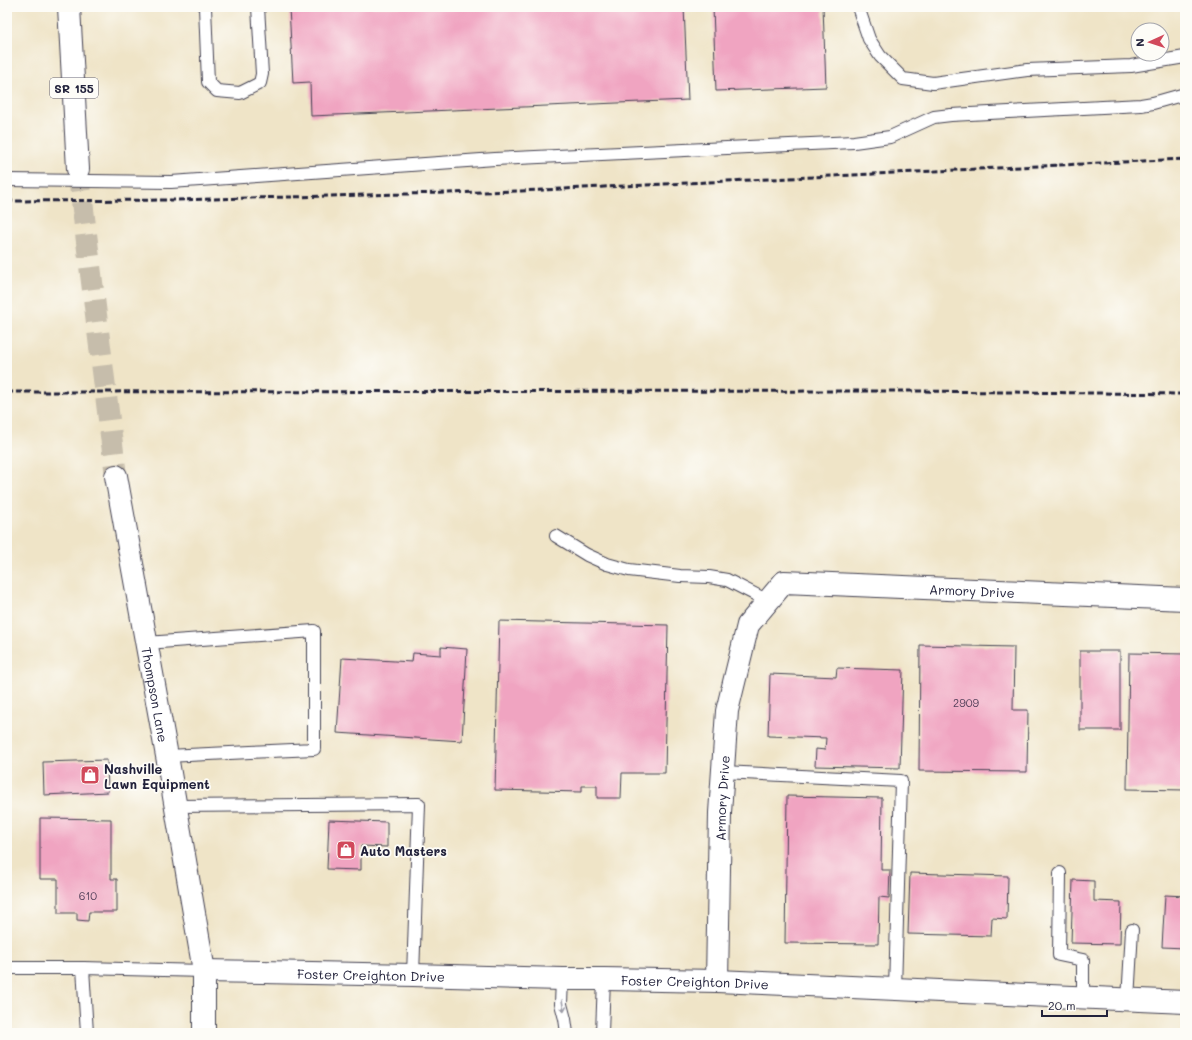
<svg xmlns="http://www.w3.org/2000/svg" width="1192" height="1040" font-family="Mali,sans-serif">
	<style>
		.building { fill: #f0a4c1 }
		.lines { fill: none; stroke-linecap: round; stroke-linejoin: round }
		.primary-tunnel { stroke: #c6bdab; stroke-width: 22; stroke-dasharray: 22 11; stroke-linecap: butt }
		.service-casing { stroke: #413f50; stroke-width: 14 }
		.minor-casing { stroke: #413f50; stroke-width: 24 }
		.primary-casing { stroke: #413f50; stroke-width: 24 }
		.service { stroke: #fff; stroke-width: 12 }
		.minor { stroke: #fff; stroke-width: 22 }
		.primary { stroke: #fff; stroke-width: 22 }
		.rail { stroke: #22223b; stroke-width: 3; stroke-dasharray: 6 3; stroke-linecap: butt }
		.oneway { stroke: #9c9ca7 }
		.labels { text-anchor: middle; dominant-baseline: central; stroke-width: 3.5; stroke-linejoin: round; paint-order: stroke }
		.number-label { font-size: 11px; fill: #56425c }
		.shield { fill: #fdfcf7; stroke: #646373; stroke-width: 1 }
		.shield-label { font-size: 12px; font-weight: bold; fill: #22223b }
		.street-label { font-size: 13px; fill: #22223b; stroke: #fdfcf7 }
		.poi-label { font-size: 13px; font-weight: bold; fill: #22223b; stroke: #fdfcf7; text-anchor: start }
	</style>
	<rect width="100%" height="100%" fill="#fdfcf7"/>
	<filter id="ink" filterUnits="userSpaceOnUse"><feTurbulence type="fractalNoise" baseFrequency=".025" numOctaves="2"/><feDisplacementMap in="SourceGraphic" scale="8" xChannelSelector="R" yChannelSelector="G"/><feConvolveMatrix kernelMatrix="1 2 1 2 8 2 1 2 1" color-interpolation-filters="sRGB"/></filter>
	<filter id="wash" filterUnits="userSpaceOnUse"><feTurbulence type="fractalNoise" baseFrequency=".012" numOctaves="4" result="noise"/><feDisplacementMap in="SourceGraphic" scale="16" xChannelSelector="R" yChannelSelector="G"/><feGaussianBlur stdDeviation="0.9" result="paint"/><feColorMatrix in="noise" values="0 0 0 0 0 0 0 0 0 0 0 0 0 0 0 0 0 1.4 0 .05"/><feComposite in="paint" operator="in"/></filter>
	<g filter="url(#wash)">
		<rect width="100%" height="100%" fill="#efe4c7"/>
		<g id="blocks">
			<!-- building -->
			<g class="building">
				<path d="M289 7H684L688 100 311 116 310 82 293 83Z"/>
				<path d="M713 7H823L826 87 716 91Z"/>
				<path d="M499 621 668 625 665 773H622L621 798H597V786H582V792L495 790Z"/>
				<path d="M920 645 1014 647 1013 710H1028L1027 772 919 771Z"/>
				<path d="M441 647 467 649 462 741 337 733 342 658 412 662 413 653 441 655Z"/>
				<rect x="1080" y="651" width="40" height="79"/>
				<path d="M1129 653 1185 654V790L1127 789Z"/>
				<path d="M837 668 903 670 900 768 815 766 816 749 825 750 826 738 768 736 770 674 836 677Z"/>
				<path d="M107 760 108 792 44 795 43 762Z"/>
				<path d="M787 796 882 798 881 870H890L889 898 879 897 878 944 785 943Z"/>
				<path d="M40 818 111 819V879H117V912H89L88 921 77 920V913H58V879H40Z"/>
				<path d="M329 820 387 822V847L361 846V870L327 869Z"/>
				<path d="M910 873 1008 876 1007 919 992 918 991 936 908 934Z"/>
				<path d="M1073 880 1094 881V901L1121 902 1120 944 1071 943Z"/>
				<path d="M1165 895 1185 896V948L1162 947Z"/>
			</g>
		</g>
	</g>
	<g filter="url(#ink)">
		<use href="#blocks" fill-opacity="0" stroke="#413f50" stroke-width="1"/>
		<g class="lines">
			<!-- primary-tunnel -->
			<path class="primary-tunnel" d="M78 169 116 476"/>
			<defs>
				<g id="service">
					<path d="M205 7 208 82 217 91 240 93 260 83 262 74 258 7"/>
					<path d="M858 7 869 39 880 56 903 79 933 83 1027 70 1131 66 1185 57"/>
					<path d="M7 180 171 182 495 159 854 142 890 137 934 117 951 115 1141 105 1153 103 1185 94"/>
					<path d="M556 536 587 555 607 564 629 570 680 576 709 577 727 580 768 601"/>
					<path d="M146 643 314 631V749L167 756"/>
					<path d="M723 772 901 781 895 989"/>
					<path d="M175 806 419 804 413 975"/>
					<path d="M1060 873 1059 955 1083 960V998"/>
					<path d="M7 968H83"/>
					<path d="M562 979 561 1004 565 1019 567 1033"/>
					<path d="M1128 1000 1132 930"/>
					<path d="M87 1033 83 968 204 971"/>
					<path d="M602 1033 604 979"/>
				</g>
				<g id="minor">
					<path id="s1" d="M204 971 413 975 562 979H604L717 981 1185 1002"/>
					<path id="s2" d="M717 981 720 813 727 711 748 625 784 582 1185 599"/>
				</g>
				<g id="primary">
					<path d="M69 7 78 169"/>
					<path id="s3" d="M116 476 167 756 204 971V1033"/>
				</g>
			</defs>
			<!-- service casing -->
			<use href="#service" class="service-casing"/>
			<!-- minor casing -->
			<use href="#minor" class="minor-casing"/>
			<!-- primary casing -->
			<use href="#primary" class="primary-casing"/>
			<!-- service -->
			<use href="#service" class="service"/>
			<!-- minor -->
			<use href="#minor" class="minor"/>
			<!-- primary -->
			<use href="#primary" class="primary"/>
			<!-- rail -->
			<g class="rail">
				<path d="M7 201 174 200 521 191 1185 159"/>
				<path d="M7 392 916 391 1185 394"/>
			</g>
		</g>
		<!-- one-way arrows -->
		<defs><path id="oneway-shaft" d="M-6 0H5M1.5-3L5.5 0L1.5 3" fill="none" stroke-width="1.6" stroke-linecap="round" stroke-linejoin="round"/></defs>
		<use class="oneway" href="#oneway-shaft" transform="translate(563 1006) rotate(81)"/>
	</g>
	<!-- icons -->
	<defs>
		<symbol id="shop-square" viewBox="-11 -11 22 22"><rect x="-9" y="-9" width="18" height="18" rx="4" fill="#d1495b" stroke="#fdfcf7"/><path d="M-5-2.5h2.3a2.7 3.5 0 0 1 5.4 0H5L5.5 6h-11ZM-1.5-2.5h3a1.5 2.3 0 0 0-3 0Z" fill="#fff"/></symbol>
	</defs>
	<g fill-rule="evenodd">
		<use href="#shop-square" x="79" y="764" width="22" height="22"/>
		<use href="#shop-square" x="335" y="839" width="22" height="22"/>
	</g>
	<g class="labels">
		<!-- number labels -->
		<g class="number-label">
			<text x="966" y="702">2909</text>
			<text x="88" y="895">610</text>
		</g>
		<!-- shield labels -->
		<rect class="shield" x="50" y="78" width="48" height="20" rx="3"/>
		<g class="shield-label">
			<text x="74" y="88">SR 155</text>
		</g>
		<!-- street labels -->
		<g class="street-label">
			<text stroke="none"><textPath href="#s2" startOffset="603">Armory Drive</textPath></text>
			<text stroke="none"><textPath href="#s3" startOffset="222">Thompson Lane</textPath></text>
			<text stroke="none"><textPath href="#s2" startOffset="183">Armory Drive</textPath></text>
			<text stroke="none"><textPath href="#s1" startOffset="167">Foster Creighton Drive</textPath></text>
			<text stroke="none"><textPath href="#s1" startOffset="491">Foster Creighton Drive</textPath></text>
		</g>
		<!-- poi labels -->
		<g class="poi-label">
			<text x="104" y="768">Nashville<tspan x="104" dy="15">Lawn Equipment</tspan></text>
			<text x="360" y="850">Auto Masters</text>
		</g>
	</g>
	<!-- margin -->
	<rect width="1192" height="1040" fill="none" stroke="#fdfcf7" stroke-width="24"/>
	<!-- north arrow -->
	<g transform="translate(1150 42) rotate(267)"><circle r="19" fill="#fdfcf7" stroke="#a5a5ac"/>
	<path d="M0-3L7 15L0 10L-7 15Z" fill="#d1495b"/>
	<text y="-6" font-size="11" font-weight="bold" text-anchor="middle" fill="#22223b">N</text>
	</g>
	<!-- scale -->
	<path d="M1042 1010v6h65v-6" fill="none" stroke="#22223b" stroke-width="2"/>
	<text x="1048" y="1010" font-size="12" fill="#22223b" stroke="#fdfcf7" stroke-width="3" paint-order="stroke">20 m</text>
</svg>
